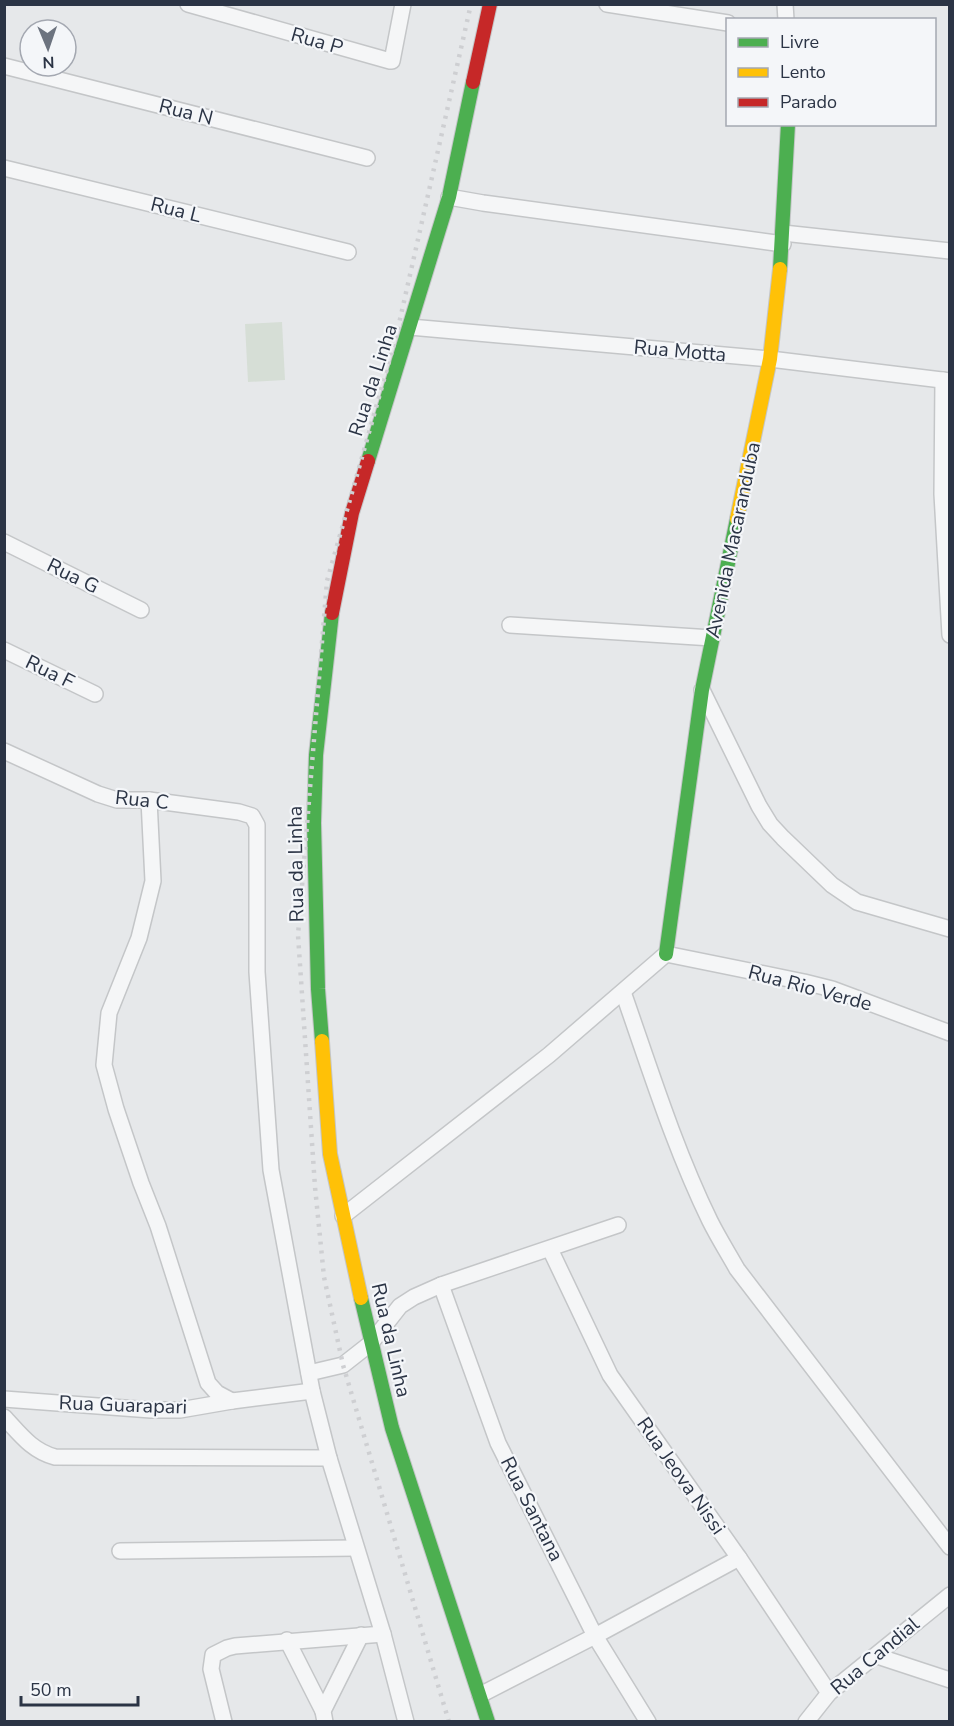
<svg xmlns="http://www.w3.org/2000/svg" width="954" height="1726" font-family="'Nunito Sans',sans-serif">
	<style>
		.green { fill: #d6ded6 }
		.lines { fill: none; stroke-linecap: round; stroke-linejoin: round }
		.street-casing { stroke: #c4c6c8; stroke-width: 18 }
		.fast-casing { stroke: #c4c6c8; stroke-width: 16 }
		.slow-casing { stroke: #c4c6c8; stroke-width: 16 }
		.jam-casing { stroke: #c4c6c8; stroke-width: 16 }
		.street { stroke: #f5f6f7; stroke-width: 15 }
		.fast { stroke: #4caf50; stroke-width: 14 }
		.slow { stroke: #ffc107; stroke-width: 14 }
		.jam { stroke: #c62828; stroke-width: 14 }
		.rail { stroke: #cecfd2; stroke-width: 4.5; stroke-dasharray: 3 6; stroke-linecap: butt }
		.labels { text-anchor: middle; dominant-baseline: central; stroke-width: 4.5; stroke-linejoin: round; paint-order: stroke }
		.street-label { font-size: 20px; fill: #2b3445; stroke: #f4f6f9 }
	</style>
	<rect width="100%" height="100%" fill="#e6e8ea"/>
	<!-- green -->
	<path class="green" d="M282 322 285 380 248 382 245 324Z"/>
	<g class="lines">
		<defs>
			<g id="street">
				<path d="M188 4 390 61H392L403 4"/>
				<path d="M607 4 728 23"/>
				<path d="M785 4 786 20"/>
				<path d="M4 66 367 158"/>
				<path d="M4 168 348 252"/>
				<path d="M449 197 483 203 783 244"/>
				<path d="M783 233 950 251"/>
				<path d="M410 327 770 359 950 381"/>
				<path d="M943 380 942 494 950 635"/>
				<path d="M4 542 141 610"/>
				<path d="M510 625 712 638"/>
				<path d="M4 650 95 694"/>
				<path d="M702 690 759 806 770 824 783 838 832 885 857 902 950 929"/>
				<path d="M4 751 98 794 117 800H149L239 812 252 816 257 825V972L271 1170 312 1391 329 1458 383 1634 406 1722"/>
				<path d="M149 800 153 881 139 938 109 1013 104 1065 116 1109 141 1183 158 1226 208 1383 217 1393 232 1401"/>
				<path d="M623 992C650 1069 674 1147 710 1221 718 1237 728 1253 737 1269L950 1547"/>
				<path d="M343 1216 549 1055 666 954 804 982 832 989 950 1033"/>
				<path d="M550 1249 610 1375 739 1558 829 1693"/>
				<path d="M441 1285 498 1443 595 1636 648 1722"/>
				<path d="M309 1373 343 1365 371 1343 400 1306 414 1297 441 1285 618 1225"/>
				<path d="M4 1399 151 1410H180L232 1401 312 1391"/>
				<path d="M4 1417C20 1434 32 1451 55 1457L329 1458"/>
				<path d="M120 1551 356 1548"/>
				<path d="M287 1640 323 1711"/>
				<path d="M877 1656 950 1680"/>
				<path d="M480 1695 595 1636 739 1558"/>
				<path d="M224 1722 211 1669 213 1655 227 1648 235 1646 383 1634"/>
				<path d="M325 1722 323 1711 361 1635"/>
				<path d="M806 1722 829 1693 950 1595"/>
			</g>
			<g id="fast">
				<path d="M780 269 788 124"/>
				<path d="M368 461 449 197 473 82"/>
				<path d="M666 954 702 690 737 519"/>
				<path d="M322 1041 318 989 314 823 316 755 332 613"/>
				<path d="M361 1298 392 1428 488 1722"/>
			</g>
			<g id="slow">
				<path d="M737 519 770 359 780 269"/>
				<path d="M322 1041 330 1154 361 1298"/>
			</g>
			<g id="jam">
				<path d="M473 82 490 4"/>
				<path d="M332 613 352 513 368 461"/>
			</g>
		</defs>
		<!-- street casing -->
		<use href="#street" class="street-casing"/>
		<!-- fast casing -->
		<use href="#fast" class="fast-casing"/>
		<!-- slow casing -->
		<use href="#slow" class="slow-casing"/>
		<!-- jam casing -->
		<use href="#jam" class="jam-casing"/>
		<!-- street -->
		<use href="#street" class="street"/>
		<!-- fast -->
		<use href="#fast" class="fast"/>
		<!-- slow -->
		<use href="#slow" class="slow"/>
		<!-- jam -->
		<use href="#jam" class="jam"/>
		<!-- rail -->
		<path class="rail" d="M449 1722 343 1365 324 1277 315 1187 298 935 327 581 396 337 471 4"/>
	</g>
	<g class="labels">
		<!-- street labels -->
		<g class="street-label">
			<text transform="translate(317 41) rotate(16)">Rua P</text>
			<text transform="translate(186 112) rotate(14)">Rua N</text>
			<text transform="translate(176 210) rotate(14)">Rua L</text>
			<text transform="translate(680 351) rotate(5)">Rua Motta</text>
			<text transform="translate(373 380) rotate(-72)">Rua da Linha</text>
			<text transform="translate(733 540) rotate(-78)">Avenida Macaranduba</text>
			<text transform="translate(73 576) rotate(26)">Rua G</text>
			<text transform="translate(50 672) rotate(26)">Rua F</text>
			<text transform="translate(142 800) rotate(6)">Rua C</text>
			<text transform="translate(296 864) rotate(-91)">Rua da Linha</text>
			<text transform="translate(810 988) rotate(15)">Rua Rio Verde</text>
			<text transform="translate(391 1340) rotate(77)">Rua da Linha</text>
			<text transform="translate(123 1405) rotate(2)">Rua Guarapari</text>
			<text transform="translate(681 1476) rotate(55)">Rua Jeova Nissi</text>
			<text transform="translate(532 1509) rotate(63)">Rua Santana</text>
			<text transform="translate(875 1656) rotate(-40)">Rua Candial</text>
		</g>
	</g>
	<!-- border -->
	<rect width="954" height="1726" fill="none" stroke="#2b3445" stroke-width="12"/>
	<!-- legend -->
	<rect x="726" y="18" width="210" height="108" fill="#f4f6f9" stroke="#a4a8b1" stroke-width="1.5"/>
	<rect x="738" y="38" width="30" height="9" fill="#4caf50" stroke="#a4a8b1" stroke-width="1.5"/>
	<text x="780" y="48" font-size="18" fill="#2b3445">Livre</text>
	<rect x="738" y="68" width="30" height="9" fill="#ffc107" stroke="#a4a8b1" stroke-width="1.5"/>
	<text x="780" y="78" font-size="18" fill="#2b3445">Lento</text>
	<rect x="738" y="98" width="30" height="9" fill="#c62828" stroke="#a4a8b1" stroke-width="1.5"/>
	<text x="780" y="108" font-size="18" fill="#2b3445">Parado</text>
	<!-- north arrow -->
	<g transform="translate(48 48) rotate(178)"><circle r="28" fill="#f4f6f9" stroke="#a4a8b1" stroke-width="1.5"/>
	<path d="M0-4.5L10 22L0 15L-10 22Z" fill="#6c737f"/>
	<text y="-9" font-size="16" font-weight="bold" text-anchor="middle" fill="#2b3445">N</text>
	</g>
	<!-- scale -->
	<path d="M21 1696v9h117v-9" fill="none" stroke="#2b3445" stroke-width="3"/>
	<text x="30" y="1696" font-size="18" fill="#2b3445" stroke="#f4f6f9" stroke-width="4.5" paint-order="stroke">50 m</text>
</svg>
